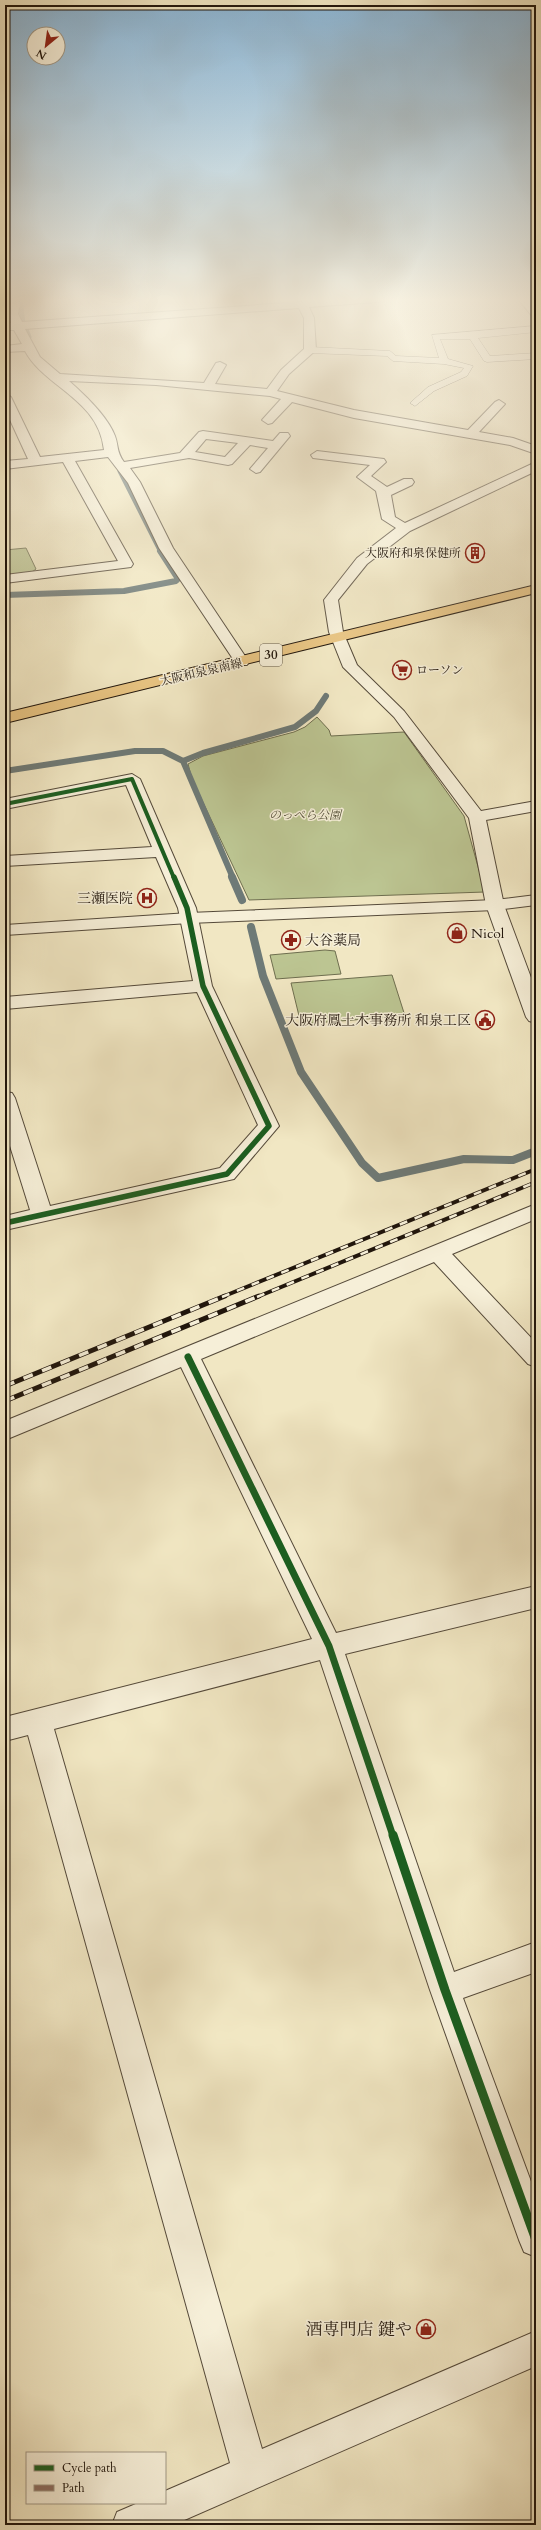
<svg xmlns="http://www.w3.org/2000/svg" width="541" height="2530" font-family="Cardo,'Noto Serif JP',serif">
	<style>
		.green { fill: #bcc592; stroke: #6e6e4f }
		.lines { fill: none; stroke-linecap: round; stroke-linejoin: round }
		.stream-far2 { stroke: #6e7a77; stroke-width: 5 }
		.stream-far1 { stroke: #6e7a77; stroke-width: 6 }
		.stream { stroke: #6e7a77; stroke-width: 8 }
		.service-casing { stroke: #554a3a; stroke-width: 1 }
		.minor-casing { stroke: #554a3a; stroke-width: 2 }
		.tertiary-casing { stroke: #554a3a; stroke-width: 2 }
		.primary-casing { stroke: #21160c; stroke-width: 2 }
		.service { fill: #f6efd8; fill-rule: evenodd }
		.minor { fill: #f6efd8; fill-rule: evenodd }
		.tertiary { fill: #f6efd8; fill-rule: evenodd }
		.primary { fill: #e8c482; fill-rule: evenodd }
		.rail-far1-casing { stroke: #21160c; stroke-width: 4 }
		.rail-casing { stroke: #21160c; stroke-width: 5 }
		.rail-far1 { stroke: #f6efd8; stroke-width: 2.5; stroke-dasharray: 8; stroke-linecap: butt }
		.rail { stroke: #f6efd8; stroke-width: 3.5; stroke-dasharray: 10; stroke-linecap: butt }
		.quiet { stroke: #8d6e63; stroke-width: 2.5; stroke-dasharray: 5.5 2.5; stroke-linecap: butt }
		.cycleway-far3-casing { stroke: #f6efd8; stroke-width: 5.5 }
		.cycleway-far2-casing { stroke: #f6efd8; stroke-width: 8 }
		.cycleway-far1-casing { stroke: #f6efd8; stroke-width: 10 }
		.cycleway-casing { stroke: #f6efd8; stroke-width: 12 }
		.cycleway-far3 { stroke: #1b5e20; stroke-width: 4 }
		.cycleway-far2 { stroke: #1b5e20; stroke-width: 5.5 }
		.cycleway-far1 { stroke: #1b5e20; stroke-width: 7 }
		.cycleway { stroke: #1b5e20; stroke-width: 9 }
		.labels { text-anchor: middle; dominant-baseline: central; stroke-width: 3; stroke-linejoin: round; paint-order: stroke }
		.far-poi-label { font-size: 12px; fill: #21160c; stroke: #f6efd8; text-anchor: end }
		.far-street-label { font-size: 12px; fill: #21160c; stroke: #f6efd8 }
		.far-park-label { font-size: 12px; font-style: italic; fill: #57533b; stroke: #f6efd8 }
		.shield { fill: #f6efd8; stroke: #615749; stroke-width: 1 }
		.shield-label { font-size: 13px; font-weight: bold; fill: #21160c }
		.poi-label { font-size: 14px; fill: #21160c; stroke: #f6efd8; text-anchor: end }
		.near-poi-label { font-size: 17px; fill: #21160c; stroke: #f6efd8; text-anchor: end }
	</style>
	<rect width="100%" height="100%" fill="#f1e7c3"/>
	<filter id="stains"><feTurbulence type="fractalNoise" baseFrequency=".005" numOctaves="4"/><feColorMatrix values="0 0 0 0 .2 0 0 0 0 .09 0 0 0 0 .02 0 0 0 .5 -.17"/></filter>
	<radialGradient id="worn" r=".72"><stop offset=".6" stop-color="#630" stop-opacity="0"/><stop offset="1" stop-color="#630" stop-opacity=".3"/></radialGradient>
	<!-- green -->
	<g class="green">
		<path d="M26 548 36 569 32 572 5 575V550Z"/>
		<path d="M317 717 329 730 331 736 404 732 464 816 485 892 249 900 192 779 188 764 203 756 294 732 305 727Z"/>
		<path d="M325 950 335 951 341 974 276 979 270 955Z"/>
		<path d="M392 975 405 1016 301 1024 291 983Z"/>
	</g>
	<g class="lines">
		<!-- stream-far2 -->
		<g class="stream-far2">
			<path d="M20 299 23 324"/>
			<path d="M25 327 29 337"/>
			<path d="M120 471 161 552"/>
		</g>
		<!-- stream-far1 -->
		<g class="stream-far1">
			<path d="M5 595 124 591 176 581 178 579 160 551"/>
			<path d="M183 761 203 753 295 727 316 711 326 696"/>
			<path d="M5 771 135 751H163L183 761 233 878"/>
		</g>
		<!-- stream -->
		<g class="stream">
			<path d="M232 877 242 900"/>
			<path d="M251 927 263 976 301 1072 362 1163 378 1178 464 1159 513 1160 536 1151"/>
		</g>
		<defs>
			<path id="service" d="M536 326V332L478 338 490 356 536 353V359L487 362 484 361 470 339H440L448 359 473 366 467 376 434 391 415 406 410 403 428 387 461 372 464 368 444 364 393 361 387 356 310 353 306 350 310 347 390 351 396 356 439 358 432 335Z"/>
			<g id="minor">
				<path d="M341 299H382L377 302 309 307 314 318 316 350 289 374 277 391 354 410 468 430 495 402 499 400 505 404 479 432 513 438 536 446V454L510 445 354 418 292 402 272 423 268 424 262 420 281 399 270 396 156 385 69 381C84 394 108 417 115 436 119 447 116 451 124 462L180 453 199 432 203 431 273 441 280 433H288L290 436 260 472 256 473 250 469 268 448 250 445 232 464 228 465 189 458 130 468 140 482 173 548 249 662 247 665H237L159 548 128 483 108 457 75 461 133 564 131 567 5 583V575L118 561 63 462 5 469V461L28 459 5 409V393L11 397 40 457 104 450C99 399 44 387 25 351L5 352V346L22 344 14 330H5V324L11 323 8 314 11 301 15 300 20 303 18 314 22 322ZM299 308 304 318V349L281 370 267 389 215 384 226 365 220 362 216 363 204 383 60 374 40 357 25 329ZM206 439 238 443 225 457 195 452Z"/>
				<path d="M518 299H528L536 307V317L532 316Z"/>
				<path d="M317 451 384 459 386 462 371 476 387 487 404 479H412L414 482 412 485 391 495 395 517 405 523 536 462V471L410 531 367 564 338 600 343 632 357 665 404 711 481 811 536 801V811L486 820 504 905 536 991V1023L529 1021 526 1017 486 905 469 818 394 717 343 667 329 632 324 600 357 558 396 528 382 519 376 491 357 477 370 465 313 458 311 455Z"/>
				<path d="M132 774 140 779 196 908 212 986 279 1126 234 1179 5 1230V1216L30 1210 5 1130V1092L12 1093 15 1098 50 1206 220 1168 258 1125 197 992 5 1009V997L193 981 178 908 156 857 5 866V856L152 847 126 785 5 809V799Z"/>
				<path d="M536 1204V1219L452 1254 536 1343V1367L528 1364 434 1262 201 1359 336 1633 536 1586V1608L345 1654 454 1972 536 1942V1972L463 1998 536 2195V2257L524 2252 519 2240 430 1990 320 1660 54 1729 262 2449 536 2331V2366L173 2525H112L117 2512 138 2503H165V2491L230 2463 28 1735 5 1741V1717L312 1639 181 1367 5 1440V1421Z"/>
			</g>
			<path id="tertiary" d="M536 895V905L495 910 189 923 5 935V925L189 913 495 900Z"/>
			<path id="primary" d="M536 585V593L5 723V713Z"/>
		</defs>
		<!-- service casing -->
		<use href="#service" class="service-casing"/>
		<!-- minor casing -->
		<use href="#minor" class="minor-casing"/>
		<!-- tertiary casing -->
		<use href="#tertiary" class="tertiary-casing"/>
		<!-- primary casing -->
		<use href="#primary" class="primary-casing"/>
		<!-- service -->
		<use href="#service" class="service"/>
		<!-- minor -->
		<use href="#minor" class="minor"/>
		<!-- tertiary -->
		<use href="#tertiary" class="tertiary"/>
		<!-- primary -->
		<use href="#primary" class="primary"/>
		<defs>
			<g id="rail-far1">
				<path d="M222 1297 536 1169"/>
				<path d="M257 1297 536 1182"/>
			</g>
			<g id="rail">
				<path d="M5 1386 225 1296"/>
				<path d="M5 1401 259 1296"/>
			</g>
		</defs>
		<!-- rail-far1 casing -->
		<use href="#rail-far1" class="rail-far1-casing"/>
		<!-- rail casing -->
		<use href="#rail" class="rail-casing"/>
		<!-- rail-far1 -->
		<use href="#rail-far1" class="rail-far1"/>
		<!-- rail -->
		<use href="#rail" class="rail"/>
		<!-- quiet -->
		<path class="quiet" d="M5 304 15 303 16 299"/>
		<defs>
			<path id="cycleway-far3" d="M5 804 132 779 174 878"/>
			<path id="cycleway-far2" d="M5 1223 227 1174 269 1126 203 986 187 908 174 877"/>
			<path id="cycleway-far1" d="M188 1357 329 1646 393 1836"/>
			<path id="cycleway" d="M393 1835 445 1990 536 2240"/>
		</defs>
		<!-- cycleway-far3 casing -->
		<use href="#cycleway-far3" class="cycleway-far3-casing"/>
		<!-- cycleway-far2 casing -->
		<use href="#cycleway-far2" class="cycleway-far2-casing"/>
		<!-- cycleway-far1 casing -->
		<use href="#cycleway-far1" class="cycleway-far1-casing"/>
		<!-- cycleway casing -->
		<use href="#cycleway" class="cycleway-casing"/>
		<!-- cycleway-far3 -->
		<use href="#cycleway-far3" class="cycleway-far3"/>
		<!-- cycleway-far2 -->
		<use href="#cycleway-far2" class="cycleway-far2"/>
		<!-- cycleway-far1 -->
		<use href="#cycleway-far1" class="cycleway-far1"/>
		<!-- cycleway -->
		<use href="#cycleway" class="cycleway"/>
	</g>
	<!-- sky -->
	<linearGradient id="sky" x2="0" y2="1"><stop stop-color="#8bb7d8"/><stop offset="0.46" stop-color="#f9f4e4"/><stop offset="1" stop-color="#f9f4e4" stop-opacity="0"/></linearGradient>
	<rect width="541" height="653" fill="url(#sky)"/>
	<!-- icons -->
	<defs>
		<symbol id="building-ring" viewBox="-11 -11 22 22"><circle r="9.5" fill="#f6efd8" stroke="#8f2418" stroke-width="1.5"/><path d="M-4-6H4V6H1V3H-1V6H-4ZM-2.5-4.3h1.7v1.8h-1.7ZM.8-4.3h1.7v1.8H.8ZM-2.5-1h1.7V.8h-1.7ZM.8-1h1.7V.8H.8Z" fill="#8f2418"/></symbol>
		<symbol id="supermarket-ring" viewBox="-11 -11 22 22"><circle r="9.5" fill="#f6efd8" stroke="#8f2418" stroke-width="1.5"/><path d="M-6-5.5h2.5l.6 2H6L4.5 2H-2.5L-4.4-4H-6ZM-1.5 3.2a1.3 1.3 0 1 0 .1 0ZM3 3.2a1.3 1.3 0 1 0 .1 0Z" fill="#8f2418"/></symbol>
		<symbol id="hospital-ring" viewBox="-11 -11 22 22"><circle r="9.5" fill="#f6efd8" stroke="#8f2418" stroke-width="1.5"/><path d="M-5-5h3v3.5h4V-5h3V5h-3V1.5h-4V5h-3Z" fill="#8f2418"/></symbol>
		<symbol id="shop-ring" viewBox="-11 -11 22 22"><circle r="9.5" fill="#f6efd8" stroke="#8f2418" stroke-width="1.5"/><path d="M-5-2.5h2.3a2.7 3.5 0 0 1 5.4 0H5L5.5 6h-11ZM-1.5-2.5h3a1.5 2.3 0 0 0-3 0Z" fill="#8f2418"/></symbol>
		<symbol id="pharmacy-ring" viewBox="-11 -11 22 22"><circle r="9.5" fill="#f6efd8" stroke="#8f2418" stroke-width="1.5"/><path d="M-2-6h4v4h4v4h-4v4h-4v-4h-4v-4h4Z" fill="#8f2418"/></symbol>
		<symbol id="civic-ring" viewBox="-11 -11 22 22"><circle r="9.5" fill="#f6efd8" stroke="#8f2418" stroke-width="1.5"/><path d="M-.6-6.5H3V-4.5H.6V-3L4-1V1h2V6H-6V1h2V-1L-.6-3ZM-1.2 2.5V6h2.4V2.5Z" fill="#8f2418"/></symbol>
	</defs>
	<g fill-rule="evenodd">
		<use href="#building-ring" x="464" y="542" width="22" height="22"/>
		<use href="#supermarket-ring" x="391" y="659" width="22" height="22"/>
		<use href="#hospital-ring" x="136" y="887" width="22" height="22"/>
		<use href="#shop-ring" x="446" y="922" width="22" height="22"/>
		<use href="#pharmacy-ring" x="280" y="929" width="22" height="22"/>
		<use href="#civic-ring" x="474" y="1009" width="22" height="22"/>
		<use href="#shop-ring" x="415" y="2318" width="22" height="22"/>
	</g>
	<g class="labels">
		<!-- far-poi labels -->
		<g class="far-poi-label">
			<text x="461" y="553">大阪府和泉保健所</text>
			<text x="416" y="670" text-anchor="start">ローソン</text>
		</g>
		<!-- far-street labels -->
		<g class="far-street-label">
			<text transform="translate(201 672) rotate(-13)">大阪和泉泉南線</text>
		</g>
		<!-- far-park labels -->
		<g class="far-park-label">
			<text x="305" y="815">のっぺら公園</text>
		</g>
		<!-- shield labels -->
		<rect class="shield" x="260" y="644" width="22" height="22" rx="3"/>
		<g class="shield-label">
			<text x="271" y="655">30</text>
		</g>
		<!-- poi labels -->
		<g class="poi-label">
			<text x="133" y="898">三瀬医院</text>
			<text x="471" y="933" text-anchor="start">Nicol</text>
			<text x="305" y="940" text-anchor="start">大谷薬局</text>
			<text x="471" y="1020">大阪府鳳土木事務所 和泉工区</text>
		</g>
		<!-- near-poi labels -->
		<g class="near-poi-label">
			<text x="412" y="2329">酒専門店 鍵や</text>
		</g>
	</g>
	<!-- margin -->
	<rect width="541" height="2530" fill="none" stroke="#f1e7c3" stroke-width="20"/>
	<rect x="6" y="6" width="529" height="2518" fill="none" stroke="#21160c" stroke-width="2"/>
	<rect x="10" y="10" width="521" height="2510" fill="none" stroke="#21160c"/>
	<!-- legend -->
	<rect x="26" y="2452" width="140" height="52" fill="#f6efd8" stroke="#a19886"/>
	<rect x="34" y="2465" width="20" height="6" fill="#1b5e20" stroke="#a19886"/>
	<text x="62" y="2472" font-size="12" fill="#21160c">Cycle path</text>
	<rect x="34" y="2485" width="20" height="6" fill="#8d6e63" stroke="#a19886"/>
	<text x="62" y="2492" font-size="12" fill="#21160c">Path</text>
	<!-- north arrow -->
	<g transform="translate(46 46) rotate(209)"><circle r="19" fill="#f6efd8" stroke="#a19886"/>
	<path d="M0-3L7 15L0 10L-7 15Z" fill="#8f2418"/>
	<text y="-6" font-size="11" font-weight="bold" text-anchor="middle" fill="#21160c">N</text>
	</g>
	<rect width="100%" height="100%" filter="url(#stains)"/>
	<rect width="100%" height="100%" fill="url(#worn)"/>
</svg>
